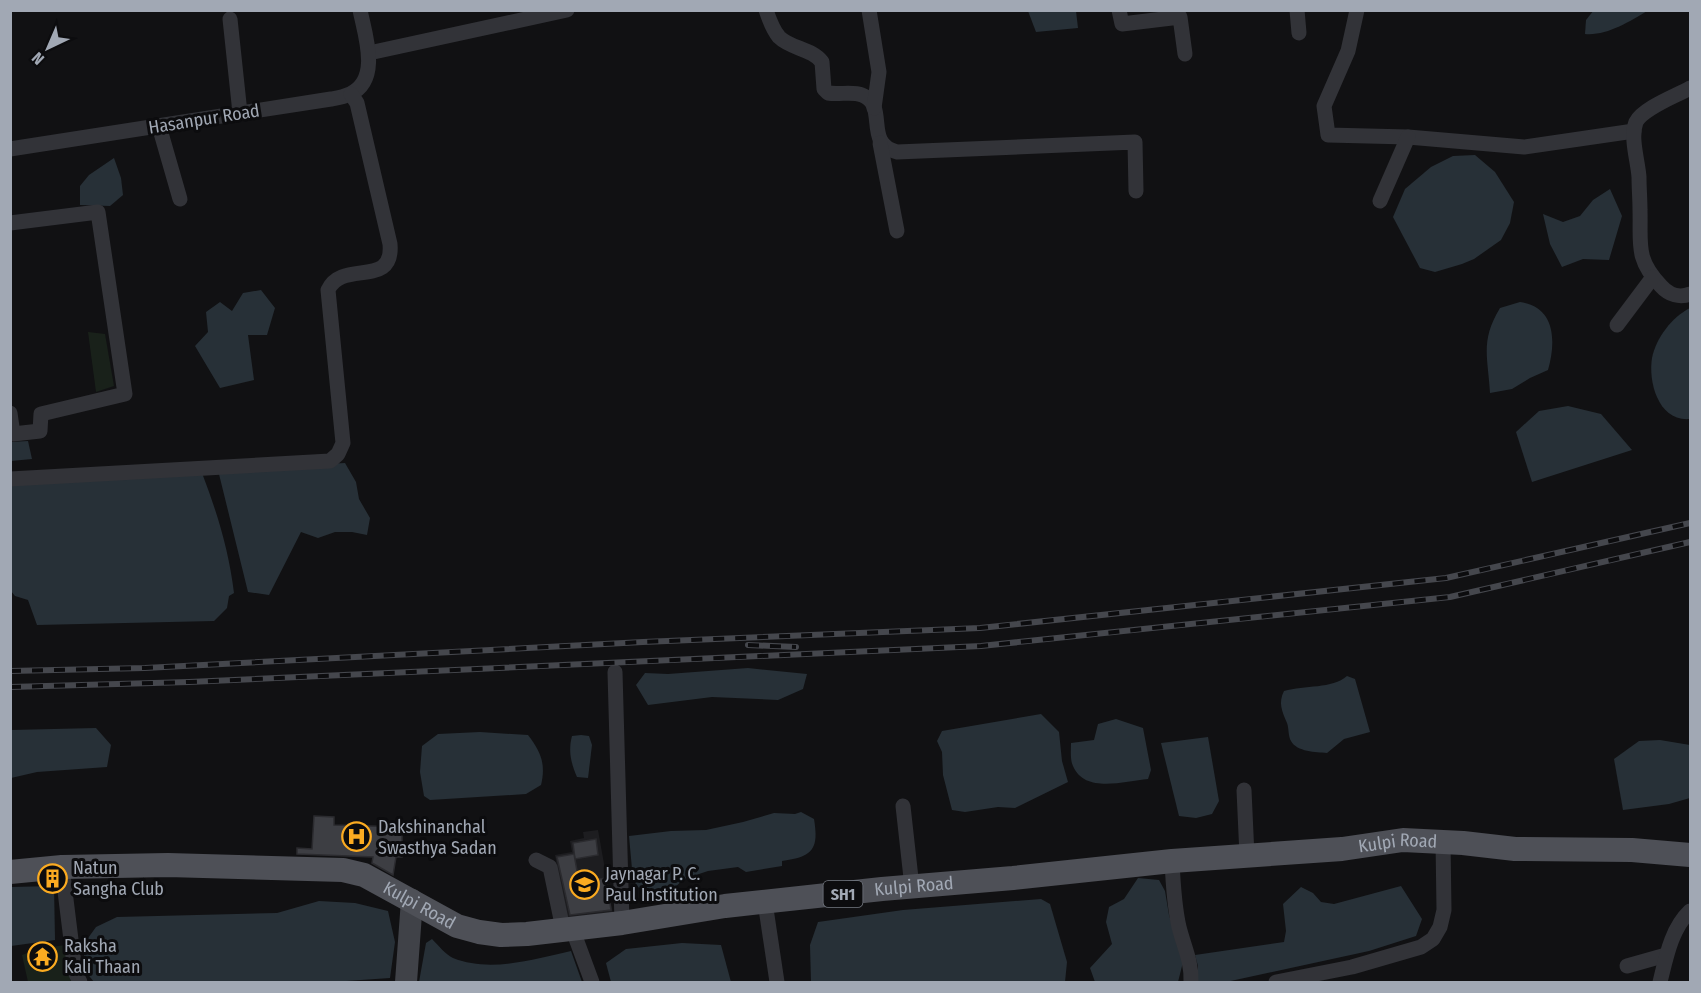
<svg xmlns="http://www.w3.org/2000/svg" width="1701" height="993" font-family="'Fira Sans Condensed',sans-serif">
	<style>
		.built { fill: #1d1d20 }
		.green { fill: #19211a }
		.water { fill: #273037 }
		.building { fill: #3d3e43; stroke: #2b2b2f; stroke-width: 1.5 }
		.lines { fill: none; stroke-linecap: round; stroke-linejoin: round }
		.minor { stroke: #323338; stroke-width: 15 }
		.secondary { stroke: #404248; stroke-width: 22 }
		.primary { stroke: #4e5057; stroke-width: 24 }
		.rail-casing { stroke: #45474d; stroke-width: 6 }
		.rail { stroke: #0c0c0e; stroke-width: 4; stroke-dasharray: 11; stroke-linecap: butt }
		.labels { text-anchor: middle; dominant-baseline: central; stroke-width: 6; stroke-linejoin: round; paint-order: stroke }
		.shield { fill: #0c0c0e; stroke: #747982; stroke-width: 1.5 }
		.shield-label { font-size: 16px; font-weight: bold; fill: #a1a8b4 }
		.street-label { font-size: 18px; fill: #a1a8b4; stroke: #0c0c0e }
		.poi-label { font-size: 18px; fill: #a1a8b4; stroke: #0c0c0e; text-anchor: start }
	</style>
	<rect width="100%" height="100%" fill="#111113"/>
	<!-- built -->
	<path class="built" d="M598 830 613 914 567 922 555 855 572 852 570 841 584 838 583 832Z"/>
	<!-- green -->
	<g class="green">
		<path d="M88 332 105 334 114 386 96 392Z"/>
		<path d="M65 945 71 982H28L22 955 38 949Z"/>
	</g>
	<!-- water -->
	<g class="water">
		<path d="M1594 10H1647V11C1629 22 1606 36 1585 34L1586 20Z"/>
		<path d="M1028 11H1076L1078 28 1036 32Z"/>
		<path d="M1475 155 1495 172 1514 202 1510 223 1501 240 1474 259 1462 264 1435 272 1420 268 1393 217 1405 189 1431 167 1453 156Z"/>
		<path d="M114 158 121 178 123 195 110 206 80 205V186L89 175Z"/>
		<path d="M1610 189 1622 216 1609 260 1583 259 1562 267 1550 244 1543 214 1563 222 1580 216 1593 200Z"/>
		<path d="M261 290 275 308 267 335H248L254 380 220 388 195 346 208 332 206 312 220 302 232 311 243 293Z"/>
		<path d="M1520 302C1556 307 1556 342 1548 370L1530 378 1512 389 1490 393C1488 357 1480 341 1500 308Z"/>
		<path d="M1690 308V419C1659 422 1648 383 1652 358 1656 338 1672 317 1690 308Z"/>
		<path d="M1568 406 1601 414 1632 450 1532 482 1516 432 1539 411Z"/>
		<path d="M28 441 32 459 11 461V442Z"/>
		<path d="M345 463 356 482 359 499 370 518 367 535 352 532H335L318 538 301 532 269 595 248 592 218 470Z"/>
		<path d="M202 473C217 512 229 551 234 593L229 596 227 608 214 621 37 625 28 600 15 596 11 591V482Z"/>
		<path d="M748 668 807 674 803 689 778 700 712 697 648 705 636 685 645 673 668 674Z"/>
		<path d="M1347 676 1355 679 1370 732 1344 739 1327 753C1316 752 1297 752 1291 741 1288 736 1289 728 1287 723 1282 711 1278 703 1284 691 1305 685 1332 689 1347 676Z"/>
		<path d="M1041 714 1059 732 1062 761 1068 782 1015 808 998 807 965 812 952 810 943 775 942 752 937 741 942 731Z"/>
		<path d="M1116 719 1143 728 1151 770 1148 779C1124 781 1085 794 1073 766 1070 760 1071 750 1071 743L1094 740 1098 724Z"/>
		<path d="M96 728 111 745 107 767 37 772 11 778V730Z"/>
		<path d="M480 732 528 735C541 752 546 764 541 785L526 794 430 800 424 796 420 772 422 746 438 734Z"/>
		<path d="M581 735 589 736 592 745 588 778 577 777C571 763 568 751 572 736Z"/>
		<path d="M1208 737 1219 801 1212 814 1196 818 1179 816 1161 743Z"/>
		<path d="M1660 740 1690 745V798L1669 804 1623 810 1614 759 1639 741Z"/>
		<path d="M801 812 814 819C819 849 813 857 782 861V866L746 872 738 867 708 871 684 879 674 888 661 893 650 894 638 887 633 880 629 836 671 831 706 830 743 822 774 813 795 814Z"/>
		<path d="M1138 878 1159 880 1165 891 1169 915 1183 962 1178 982H1095L1090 968 1112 944 1106 922 1109 907 1124 899Z"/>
		<path d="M54 886 55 940 11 946V887Z"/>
		<path d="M1401 886 1422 919 1416 936 1369 951 1226 982H1198V966L1195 955 1284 942 1286 931 1283 904 1301 887 1313 893 1321 902 1334 904Z"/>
		<path d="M1041 899 1050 904 1067 962 1065 982H811L810 945 818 922 903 910Z"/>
		<path d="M319 901 355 903 388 911 395 942 390 978 332 982H94L86 972 83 945 96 927 117 917 277 913Z"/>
		<path d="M432 939C438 945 446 955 453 958 490 973 535 959 571 951L582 982H419L426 943Z"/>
		<path d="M682 943 721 945 731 982H611L606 963 626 949Z"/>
	</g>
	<!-- building -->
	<g class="building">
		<path d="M314 816 334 817V825L402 827V857H396L393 875 372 863 373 857 297 854V848L312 849Z"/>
		<path d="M596 839 598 855 575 859 573 843Z"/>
		<path d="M574 854 579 882 606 878 611 910 570 915 557 857Z"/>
	</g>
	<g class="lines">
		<!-- minor -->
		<g class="minor">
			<path d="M766 10C769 19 773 30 779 37 791 49 811 48 822 62L824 89 828 93C839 95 852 91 862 95 889 105 863 144 897 152L1135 142 1136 191"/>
			<path d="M869 10 879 72 874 108"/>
			<path d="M1119 10 1122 24 1180 17 1185 54"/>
			<path d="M1297 10 1299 33"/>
			<path d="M1357 10 1348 51 1324 106 1328 135 1408 137 1524 147 1634 131"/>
			<path d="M230 19 240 113"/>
			<path d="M369 53 567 10"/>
			<path d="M1690 88C1676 96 1643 108 1636 122 1630 138 1638 161 1639 177 1639 188 1640 199 1640 210 1641 244 1635 259 1661 286 1669 295 1680 298 1690 294"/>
			<path d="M159 126 180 199"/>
			<path d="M880 143 897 231"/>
			<path d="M10 149 331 99C337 98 344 97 350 94 381 80 365 35 360 10"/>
			<path d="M1380 201 1408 137"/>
			<path d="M10 223 98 212 125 394 41 414 40 431 13 434 10 413"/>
			<path d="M1617 325 1653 277"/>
			<path d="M10 479 330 461 338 454 343 443 328 290C342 259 394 289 390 244L357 103 351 94"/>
			<path d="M615 672 622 923"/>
			<path d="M1244 790 1247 856"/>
			<path d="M903 806 912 887"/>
			<path d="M536 860 550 867 563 929"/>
			<path d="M1172 861C1173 883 1174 905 1179 927 1184 947 1192 962 1191 982"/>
			<path d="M62 867 75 972 80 982"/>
			<path d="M765 902 777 982"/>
			<path d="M572 928 592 982"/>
			<path d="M1627 966 1666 955"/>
			<path d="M1276 982 1352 967 1421 947 1433 939 1440 927 1444 910 1443 841"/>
			<path d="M1660 982C1666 958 1671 929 1690 911"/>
		</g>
		<!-- secondary -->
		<path class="secondary" d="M406 982 412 900"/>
		<!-- primary -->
		<path class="primary" id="s1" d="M10 872 62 867 168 865 343 870 364 875 457 926 479 932 501 935 527 934 622 923 725 906 882 889 1013 878 1172 861 1342 849 1403 840 1463 843 1515 849 1632 850 1690 855"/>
		<defs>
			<g id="rail">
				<path d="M748 645 796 647"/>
				<path d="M10 671 145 668 643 642 980 628 1446 578 1690 523"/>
				<path d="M10 687 189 682 981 646 1450 597 1690 542"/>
			</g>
		</defs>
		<!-- rail casing -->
		<use href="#rail" class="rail-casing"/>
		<!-- rail -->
		<use href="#rail" class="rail"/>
	</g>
	<!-- icons -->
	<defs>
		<symbol id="hospital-ring" viewBox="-11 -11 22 22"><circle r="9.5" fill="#0c0c0e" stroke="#fbab21" stroke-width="1.5"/><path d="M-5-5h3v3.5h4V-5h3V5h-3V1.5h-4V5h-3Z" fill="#fbab21"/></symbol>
		<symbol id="building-ring" viewBox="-11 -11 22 22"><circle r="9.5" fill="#0c0c0e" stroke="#fbab21" stroke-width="1.5"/><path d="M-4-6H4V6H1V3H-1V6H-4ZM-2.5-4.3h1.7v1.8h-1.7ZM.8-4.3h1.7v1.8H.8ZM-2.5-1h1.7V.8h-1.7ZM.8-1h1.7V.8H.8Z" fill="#fbab21"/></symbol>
		<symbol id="school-ring" viewBox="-11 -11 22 22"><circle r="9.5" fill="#0c0c0e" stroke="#fbab21" stroke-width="1.5"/><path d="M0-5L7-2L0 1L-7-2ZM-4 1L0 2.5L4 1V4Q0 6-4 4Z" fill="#fbab21"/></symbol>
		<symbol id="temple-ring" viewBox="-11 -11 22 22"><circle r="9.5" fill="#0c0c0e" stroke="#fbab21" stroke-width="1.5"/><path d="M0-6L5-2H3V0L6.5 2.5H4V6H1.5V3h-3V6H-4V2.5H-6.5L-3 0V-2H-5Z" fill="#fbab21"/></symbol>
	</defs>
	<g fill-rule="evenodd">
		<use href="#hospital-ring" x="340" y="820" width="33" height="33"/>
		<use href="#building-ring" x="36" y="862" width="33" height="33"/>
		<use href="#school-ring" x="568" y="868" width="33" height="33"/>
		<use href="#temple-ring" x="26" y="940" width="33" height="33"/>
	</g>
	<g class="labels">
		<!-- shield labels -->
		<rect class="shield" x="823.5" y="881" width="39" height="26" rx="4.5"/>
		<g class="shield-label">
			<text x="843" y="894">SH1</text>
		</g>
		<!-- street labels -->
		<g class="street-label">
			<text transform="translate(204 119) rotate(-9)">Hasanpur Road</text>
			<text stroke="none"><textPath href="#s1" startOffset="1408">Kulpi Road</textPath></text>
			<text stroke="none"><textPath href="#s1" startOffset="922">Kulpi Road</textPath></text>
			<text stroke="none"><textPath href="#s1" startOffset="418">Kulpi Road</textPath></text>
		</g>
		<!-- poi labels -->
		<g class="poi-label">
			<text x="378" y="827">Dakshinanchal<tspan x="378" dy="21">Swasthya Sadan</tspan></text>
			<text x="73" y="868">Natun<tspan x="73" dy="21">Sangha Club</tspan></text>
			<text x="605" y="874">Jaynagar P. C.<tspan x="605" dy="21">Paul Institution</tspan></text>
			<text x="64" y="946">Raksha<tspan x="64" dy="21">Kali Thaan</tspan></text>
		</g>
	</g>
	<!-- border -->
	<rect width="1701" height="993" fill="none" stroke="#a1a8b4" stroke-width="24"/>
	<!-- north arrow -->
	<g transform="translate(48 48) rotate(224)" stroke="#0c0c0e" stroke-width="4.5" paint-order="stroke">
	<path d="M0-4.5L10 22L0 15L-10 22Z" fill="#a1a8b4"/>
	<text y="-9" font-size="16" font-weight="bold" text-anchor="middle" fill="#a1a8b4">N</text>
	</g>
</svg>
